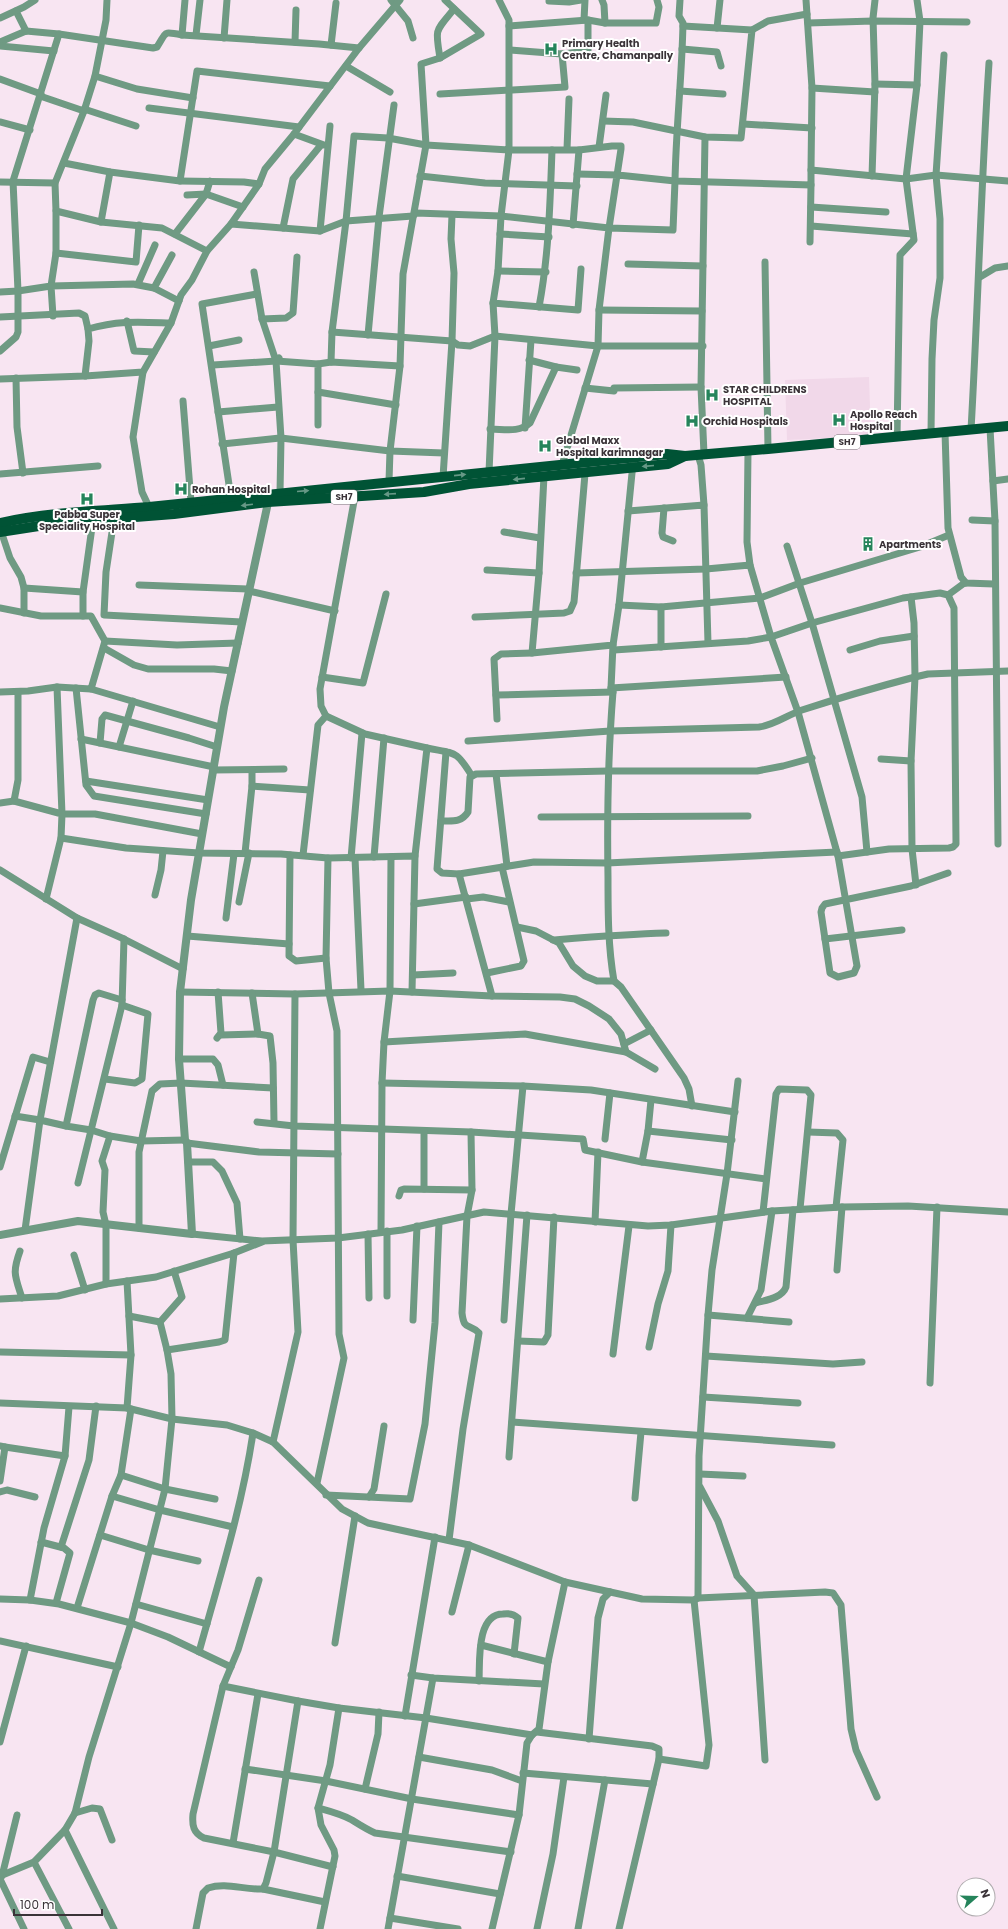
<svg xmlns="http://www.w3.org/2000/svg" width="1008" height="1929" font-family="Poppins,sans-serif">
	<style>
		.built { fill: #f1d8e9 }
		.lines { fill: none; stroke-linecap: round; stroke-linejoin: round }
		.minor { stroke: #6f9a83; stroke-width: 7 }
		.tertiary { stroke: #6f9a83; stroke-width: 8 }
		.primary { stroke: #005335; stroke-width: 10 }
		.oneway { fill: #669886 }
		.labels { text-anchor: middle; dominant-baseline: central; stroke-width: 4; stroke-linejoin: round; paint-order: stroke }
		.shield { fill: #fff; stroke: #757074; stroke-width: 1 }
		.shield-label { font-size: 9px; font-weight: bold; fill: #3a3338 }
		.poi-label { font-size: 10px; font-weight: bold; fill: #3a3338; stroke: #fff; text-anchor: start }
	</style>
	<rect width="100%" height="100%" fill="#f8e5f2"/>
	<!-- built -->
	<path class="built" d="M869 377 871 436 787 440 785 380Z"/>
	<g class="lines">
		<!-- minor -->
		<g class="minor">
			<path d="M107 0 106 20 95 76 84 111 55 183 56 211 101 222 110 172"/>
			<path d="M391 0 408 21 413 38"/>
			<path d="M602 0 604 5 605 23"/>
			<path d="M680 0 679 16 683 23C682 76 676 128 675 181L811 185V170L906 179 936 175 1008 181"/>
			<path d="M806 0 812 88 811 170"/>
			<path d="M549 1 569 2 581 0"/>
			<path d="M16 11 26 31"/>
			<path d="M0 18 24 7 35 0"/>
			<path d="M584 20 585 0"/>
			<path d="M808 23 873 21 967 22"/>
			<path d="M509 26 588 20 605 23H656L659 7 657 0"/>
			<path d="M717 28 720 0"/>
			<path d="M752 30 768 21 807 14"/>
			<path d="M182 35 185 0"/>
			<path d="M196 35 200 0"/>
			<path d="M224 38 227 0"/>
			<path d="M0 42 26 31 59 34"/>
			<path d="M295 42 296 10"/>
			<path d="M331 45 336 3"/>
			<path d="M0 46 54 51"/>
			<path d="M682 49 717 52 721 66"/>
			<path d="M510 50 562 54 588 51V20"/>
			<path d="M440 58C435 28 435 32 454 9"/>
			<path d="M346 66 390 92"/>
			<path d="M95 76 137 89 193 98"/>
			<path d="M0 79 41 94"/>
			<path d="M875 84 917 85"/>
			<path d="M812 88 875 92"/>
			<path d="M680 91 723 94"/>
			<path d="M440 94 565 87 562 54"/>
			<path d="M40 96 84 111"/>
			<path d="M149 108 299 127"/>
			<path d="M84 109 136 126"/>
			<path d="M603 121 633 122 705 137 741 138 752 30 683 26"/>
			<path d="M0 122 30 130"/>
			<path d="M743 124 812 128"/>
			<path d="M294 134 324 145"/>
			<path d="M599 147 606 95"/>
			<path d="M567 149 569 99"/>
			<path d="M64 163 110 172 180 181 197 71 330 86"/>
			<path d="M420 176 485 183 577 186"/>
			<path d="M872 176 875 84 873 18 875 0"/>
			<path d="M180 181 244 182 259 184"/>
			<path d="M0 182 55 183"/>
			<path d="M187 195 206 194 243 207"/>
			<path d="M811 207 886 212"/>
			<path d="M101 222 162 228 207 251"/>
			<path d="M231 224 259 184 265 169 294 134 359 48 400 0"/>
			<path d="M573 225 579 150"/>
			<path d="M811 226 913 234"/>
			<path d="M283 228 293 179 321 145"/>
			<path d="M320 231 330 126"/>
			<path d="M175 234 206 194 210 181"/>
			<path d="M500 234 549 237"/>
			<path d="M810 242 811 185"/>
			<path d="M56 253 136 262 139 225"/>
			<path d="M765 262 768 449"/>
			<path d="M628 264 703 266"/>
			<path d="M498 271 546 272"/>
			<path d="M254 272 262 319 276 361 281 438 280 493"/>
			<path d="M980 277 995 268 1008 266"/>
			<path d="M138 284 155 245"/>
			<path d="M154 288 172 255"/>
			<path d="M0 292 18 291 51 286 56 253V211"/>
			<path d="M539 307C549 254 550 203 552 150"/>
			<path d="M599 310 702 311"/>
			<path d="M53 316 51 286 133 284 154 288 179 301"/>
			<path d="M0 317 79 313 85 316 88 329"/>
			<path d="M262 319 286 318 293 313 297 257"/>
			<path d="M127 321 134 351 154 352"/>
			<path d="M332 332 452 341 458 345 470 346 495 336 598 346H703"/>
			<path d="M368 335 379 217 394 105"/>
			<path d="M209 346 239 340"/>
			<path d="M0 351 16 337 18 332V291L13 181 59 34 153 48 157 47C167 32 162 31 182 35L319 44 359 48"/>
			<path d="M529 360 556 367"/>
			<path d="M276 361 318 364V425"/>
			<path d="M331 362 332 332 346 221 354 136 388 138 426 145 509 150V20L499 0"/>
			<path d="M318 364 331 362 400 366"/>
			<path d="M213 365 276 361 279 358"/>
			<path d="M143 372 133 437 142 492 149 507"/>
			<path d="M85 376 89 341 88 329C119 320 140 322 171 323"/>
			<path d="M16 378 17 427 23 473"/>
			<path d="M0 379 85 376 143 372 171 323 181 295 192 280 207 251 231 224 320 231 346 221 413 216 416 213 501 216 498 271 493 303 578 310 581 269"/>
			<path d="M585 388 614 391"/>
			<path d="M614 388 701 387"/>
			<path d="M318 392 396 405"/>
			<path d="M183 401 191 502"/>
			<path d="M218 412 278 407"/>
			<path d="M525 428 531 340"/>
			<path d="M990 428 995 521 998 844"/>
			<path d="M490 429C504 429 519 433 530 423L556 367 577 370"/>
			<path d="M971 430C978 308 981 185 989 63"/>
			<path d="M945 432 948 528 961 577 966 583 994 584"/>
			<path d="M931 433 932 359 934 320 940 278V219L936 175 944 55"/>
			<path d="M897 437 900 255 914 240 906 179 917 85 920 21 917 0"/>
			<path d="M281 438 390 451 444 453"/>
			<path d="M222 444 280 438"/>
			<path d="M748 451 747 542 750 565"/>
			<path d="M704 454 701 387 705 137"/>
			<path d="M698 455 701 465 704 505"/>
			<path d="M562 465 598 346 599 310 609 228 621 149V146H612L579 150H509L501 216 609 228 673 230 675 181 618 175 577 174"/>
			<path d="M489 472 495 336 493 303"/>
			<path d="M0 474 98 466"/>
			<path d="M544 476 539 573 532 653 613 645 619 605 633 463"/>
			<path d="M443 477 452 341 454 273 451 239 452 215"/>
			<path d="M389 481 390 451 400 366 403 274 426 145 421 64 440 58 481 34 445 0"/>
			<path d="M993 481 1008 479"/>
			<path d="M231 498 202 304 257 294"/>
			<path d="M664 508 662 533 663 537 673 541"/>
			<path d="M628 511 704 505 708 643"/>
			<path d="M114 519 106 572 104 615 242 622"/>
			<path d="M972 520 995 521"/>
			<path d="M1 531 10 558 21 577 24 588V613"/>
			<path d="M504 532 540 538"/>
			<path d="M787 546 812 623 862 797 867 852"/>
			<path d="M487 570 539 573"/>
			<path d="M576 573 706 569 750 565 771 637 798 712 838 856 889 849 949 848 953 847 956 844 954 608 948 595 940 593 903 598 812 623 771 637 748 641 614 650"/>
			<path d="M139 585 248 589"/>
			<path d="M24 588 83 592"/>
			<path d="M249 591 335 611"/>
			<path d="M948 595 963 584 966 583"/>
			<path d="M911 597 914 623 915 677 911 761 912 849 916 885"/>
			<path d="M619 605 661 607 760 598 800 583 920 547 949 535"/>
			<path d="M661 607V647"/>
			<path d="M0 608 41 616H91L105 641 91 689 57 687 28 691 0 692"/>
			<path d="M83 616V592L93 520"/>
			<path d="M475 617 564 613 570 611 574 602 585 474"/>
			<path d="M105 641 177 645 238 643"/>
			<path d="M613 645 611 688 613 692C608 754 607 816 608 878 608 912 608 947 614 981"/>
			<path d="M104 648 134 665 148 669H214L232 671"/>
			<path d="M850 650 880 641 914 636"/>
			<path d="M322 677 363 683 386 594"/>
			<path d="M57 687 62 814H95L202 834"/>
			<path d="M76 688 86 785 94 796 206 814"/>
			<path d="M611 688 786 677"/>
			<path d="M91 689 220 727"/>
			<path d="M496 695 613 692"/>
			<path d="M326 716 365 734 427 748 415 856"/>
			<path d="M497 719 494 659 501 654 532 653"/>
			<path d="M81 739 214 767"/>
			<path d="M468 741 610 731 759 727C775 725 787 715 802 710 839 698 877 687 915 677L928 674 1008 671"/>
			<path d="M100 743 102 719 105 715 189 738 217 747"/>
			<path d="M119 747 133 701"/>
			<path d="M427 748C456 754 456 750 472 776"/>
			<path d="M446 752 437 869 442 873 459 874 534 862 607 863 837 852"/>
			<path d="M881 759 911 761"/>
			<path d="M213 770 284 769"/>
			<path d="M496 774 507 866"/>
			<path d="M86 781 208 800"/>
			<path d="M252 786 310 790"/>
			<path d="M14 801 18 780V692"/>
			<path d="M0 803 14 801 62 814 61 838 46 899"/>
			<path d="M541 817 748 816"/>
			<path d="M441 821C452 821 461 823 468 812L470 777 476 774 608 771H757L783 766 812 758"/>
			<path d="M61 838 126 848 199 853 281 854 328 858 415 856 412 992"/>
			<path d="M245 853 252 786V770"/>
			<path d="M290 855 289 956 296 961 326 958"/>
			<path d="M303 855 318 725 326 716 321 706 320 689 355 496"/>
			<path d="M838 856 857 966 854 973 838 977 830 973 821 912 822 908 825 904 911 886 948 873"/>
			<path d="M374 857 384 738"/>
			<path d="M351 858 362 733"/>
			<path d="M355 858 361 990"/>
			<path d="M0 870 77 918 124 939 183 969"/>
			<path d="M459 874 492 996"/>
			<path d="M155 895 161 870 163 851"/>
			<path d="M467 899 483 897 509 902"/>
			<path d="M239 902 249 853"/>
			<path d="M414 904 466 897"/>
			<path d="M226 918 234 854"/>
			<path d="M517 927 536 931 559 943 573 966 585 976 597 981H614L621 987 684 1078 689 1089 692 1106"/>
			<path d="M187 936 289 944"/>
			<path d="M825 939 902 930"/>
			<path d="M553 940C591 937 628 934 666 933"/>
			<path d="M487 973 521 966 524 961 502 867"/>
			<path d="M413 975 453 973"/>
			<path d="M180 992 295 994 390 991 492 996 560 997 575 999 589 1006 609 1019 621 1034 626 1052"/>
			<path d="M252 993 258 1034"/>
			<path d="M221 1035 258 1034 270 1036 273 1063 274 1123"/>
			<path d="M217 1038 221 1033 218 992"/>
			<path d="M384 1042 525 1034 626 1052 655 1069"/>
			<path d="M624 1044 651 1030"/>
			<path d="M179 1059H213L218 1065 223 1085"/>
			<path d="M105 1079 135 1083 142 1079 148 1014 122 1005"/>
			<path d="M382 1083 523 1086 591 1090 735 1112"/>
			<path d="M15 1116 40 1120 25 1230"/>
			<path d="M257 1122 294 1126 471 1132 583 1139 585 1150 642 1162 766 1179"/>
			<path d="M66 1126 40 1120 77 918"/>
			<path d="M424 1131V1189"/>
			<path d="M648 1131 732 1140"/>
			<path d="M808 1132 837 1133 843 1140 836 1207"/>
			<path d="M110 1136 91 1130 66 1126 93 1000 95 995 99 993 122 1000"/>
			<path d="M605 1139 610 1093"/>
			<path d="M187 1143 259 1152 338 1154"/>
			<path d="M188 1162H213L222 1171 237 1203 240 1239"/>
			<path d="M642 1162 648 1131 651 1100"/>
			<path d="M0 1167 33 1057 50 1062"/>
			<path d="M78 1183 122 1005 124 939"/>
			<path d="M399 1196 401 1190 404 1189 472 1190"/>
			<path d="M763 1212 776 1094 779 1089 807 1090 811 1095 800 1209"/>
			<path d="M595 1222 598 1152"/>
			<path d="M139 1228V1152L152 1091 160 1084 181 1083 273 1088"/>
			<path d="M387 1231V1296"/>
			<path d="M381 1232 382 1083 384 1042 390 991 391 857"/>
			<path d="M192 1234 262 1241 338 1238 402 1230 484 1212 648 1226 671 1225 772 1211 842 1207 908 1206 1008 1212"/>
			<path d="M368 1234 369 1298"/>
			<path d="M20 1251C12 1273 15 1276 22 1298"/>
			<path d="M74 1255 85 1290"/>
			<path d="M837 1270 842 1207"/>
			<path d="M106 1284V1225L103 1212 105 1170 102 1161 110 1136 141 1141 185 1140"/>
			<path d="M0 1299 58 1296 106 1284 156 1277 234 1253 262 1242"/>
			<path d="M756 1303C766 1300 782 1298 786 1287L793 1210"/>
			<path d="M708 1315 789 1322"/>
			<path d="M129 1316 160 1322"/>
			<path d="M747 1318 761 1290 772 1211"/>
			<path d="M413 1320 417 1226"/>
			<path d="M504 1320 511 1214 523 1086"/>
			<path d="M518 1341 544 1342 548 1335 554 1217"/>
			<path d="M649 1347 658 1304 668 1271 671 1225"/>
			<path d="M167 1350 219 1342 225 1340 234 1253"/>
			<path d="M0 1352 131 1355"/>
			<path d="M613 1354 629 1226"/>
			<path d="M706 1356 833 1364 862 1362"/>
			<path d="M930 1383 937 1207"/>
			<path d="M703 1397 798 1403"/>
			<path d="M0 1403 127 1408 131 1355 127 1281"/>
			<path d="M127 1408 172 1419 227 1425 253 1433"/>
			<path d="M131 1409 121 1475 165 1489 215 1499"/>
			<path d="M512 1422 832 1445"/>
			<path d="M273 1442 298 1332 293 1240 295 994"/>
			<path d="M0 1446 5 1447 0 1481"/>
			<path d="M5 1447 65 1456"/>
			<path d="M509 1457 527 1215"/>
			<path d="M700 1474 743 1476"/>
			<path d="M317 1483 344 1358 339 1334 337 1031 329 993 326 958 328 858"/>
			<path d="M700 1487 718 1521 737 1576 754 1595 765 1760"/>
			<path d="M0 1492 7 1490 35 1497"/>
			<path d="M326 1495 410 1499 425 1424 435 1323 439 1222"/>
			<path d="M112 1496 160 1510 233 1527"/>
			<path d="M369 1497 374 1489 384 1426"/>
			<path d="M635 1498 641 1432"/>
			<path d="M100 1535 149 1550 198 1561"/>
			<path d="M449 1540 463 1429 479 1333C469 1323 464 1331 462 1313L467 1216 472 1190 471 1132"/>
			<path d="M41 1542 64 1548 70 1553 56 1603"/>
			<path d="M61 1547 89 1460 96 1406"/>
			<path d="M259 1580 238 1650 223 1686 193 1814C192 1825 193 1833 204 1838L274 1852 333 1867"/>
			<path d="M698 1598 699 1456 708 1315 712 1270 727 1174 738 1081"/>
			<path d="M0 1599 30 1600 59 1604 131 1623 168 1637 231 1667"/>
			<path d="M30 1600 44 1528 65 1456 69 1407"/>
			<path d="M136 1604 207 1624"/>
			<path d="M77 1608 112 1496 121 1475"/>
			<path d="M452 1612 469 1545"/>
			<path d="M0 1641 118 1667"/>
			<path d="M335 1643 355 1516"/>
			<path d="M481 1645 548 1662"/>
			<path d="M199 1652C219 1580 242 1507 253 1433L273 1442 342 1509 368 1523 469 1545 565 1582 642 1599 694 1600 698 1598 825 1592 833 1593 841 1605 851 1729 856 1750 877 1797"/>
			<path d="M411 1675 433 1678 544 1684"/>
			<path d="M479 1681C480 1662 476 1614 503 1614 509 1613 514 1614 518 1618L514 1654"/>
			<path d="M223 1686 298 1701"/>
			<path d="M405 1716 435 1537"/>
			<path d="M537 1732 652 1746 659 1749V1759L619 1929"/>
			<path d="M589 1739 598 1618 603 1599 610 1592"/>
			<path d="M0 1742 26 1646"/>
			<path d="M419 1757 492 1770 522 1781"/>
			<path d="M659 1759 706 1766 709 1745 694 1600"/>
			<path d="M245 1769 326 1781 412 1799 519 1815 527 1743 532 1735 539 1729 548 1662 565 1582"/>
			<path d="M523 1773 653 1784"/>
			<path d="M365 1789 378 1734 379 1712"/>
			<path d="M318 1808C329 1811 341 1814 352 1820 360 1825 366 1829 375 1833L511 1852"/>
			<path d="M75 1813 92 1808 100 1809 112 1840"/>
			<path d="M65 1830 114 1929"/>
			<path d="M233 1843 258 1694"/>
			<path d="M34 1862 69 1929"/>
			<path d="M0 1876 34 1862 65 1830 75 1813 89 1757 131 1623 165 1489 172 1419 171 1374 167 1350 160 1322 182 1297 174 1271"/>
			<path d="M2 1876 17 1815"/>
			<path d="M397 1876 500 1894"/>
			<path d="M0 1879 24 1929"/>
			<path d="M263 1889 325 1902"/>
			<path d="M390 1918 458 1929"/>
			<path d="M196 1929 203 1893 208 1888C226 1882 244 1890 263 1889L266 1883 274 1852 298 1701 339 1708 426 1718 532 1735"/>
			<path d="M320 1929 335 1856 334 1850 321 1825 318 1808 330 1765 339 1708"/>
			<path d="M388 1929 433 1678"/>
			<path d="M492 1929 519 1815"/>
			<path d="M537 1929 553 1854 564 1777"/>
			<path d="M578 1929 605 1780"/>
		</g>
		<!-- tertiary -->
		<path class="tertiary" d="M0 1235 78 1221 192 1234 187 1143 185 1140 179 1059 180 992 191 900 224 707 269 498"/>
		<!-- primary -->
		<g class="primary">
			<path d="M0 523C49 512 99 511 149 507L667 454 685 456 768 449 1008 426"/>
			<path d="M0 532 58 523 174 514 268 502 424 492 469 484 668 464 685 456"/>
		</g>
	</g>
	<!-- one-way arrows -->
	<defs><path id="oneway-solid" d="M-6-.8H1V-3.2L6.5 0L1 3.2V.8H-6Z"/></defs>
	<g class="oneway">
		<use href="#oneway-solid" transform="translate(648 466) rotate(175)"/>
		<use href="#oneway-solid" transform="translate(460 475) rotate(-6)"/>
		<use href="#oneway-solid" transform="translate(519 479) rotate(174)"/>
		<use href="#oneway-solid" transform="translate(303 491) rotate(-5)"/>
		<use href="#oneway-solid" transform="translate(390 494) rotate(176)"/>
		<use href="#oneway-solid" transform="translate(247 505) rotate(173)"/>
	</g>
	<!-- icons -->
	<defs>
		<symbol id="hospital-bare" viewBox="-9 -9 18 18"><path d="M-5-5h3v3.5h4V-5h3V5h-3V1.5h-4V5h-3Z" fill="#25845b" stroke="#fff" stroke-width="2.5" paint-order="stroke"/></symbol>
		<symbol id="building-bare" viewBox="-9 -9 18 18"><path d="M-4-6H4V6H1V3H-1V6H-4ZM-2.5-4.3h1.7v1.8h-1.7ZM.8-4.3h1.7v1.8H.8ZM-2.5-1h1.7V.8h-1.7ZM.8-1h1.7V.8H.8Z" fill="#25845b" stroke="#fff" stroke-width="2.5" paint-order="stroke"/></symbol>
	</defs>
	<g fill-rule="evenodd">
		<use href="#hospital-bare" x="541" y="39" width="20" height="20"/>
		<use href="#hospital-bare" x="702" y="385" width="20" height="20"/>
		<use href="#hospital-bare" x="829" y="410" width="20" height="20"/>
		<use href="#hospital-bare" x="682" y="411" width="20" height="20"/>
		<use href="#hospital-bare" x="535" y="436" width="20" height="20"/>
		<use href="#hospital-bare" x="171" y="479" width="20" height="20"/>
		<use href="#hospital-bare" x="77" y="489" width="20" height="20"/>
		<use href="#building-bare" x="858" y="534" width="20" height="20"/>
	</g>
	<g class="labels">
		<!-- shield labels -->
		<g class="shield">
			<rect x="834" y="435" width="26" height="14" rx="3"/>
			<rect x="331" y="490" width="26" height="14" rx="3"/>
		</g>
		<g class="shield-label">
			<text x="847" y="442">SH7</text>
			<text x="344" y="497">SH7</text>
		</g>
		<!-- poi labels -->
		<g class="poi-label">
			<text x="562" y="43">Primary Health<tspan x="562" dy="12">Centre, Chamanpally</tspan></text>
			<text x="723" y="389">STAR CHILDRENS<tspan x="723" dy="12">HOSPITAL</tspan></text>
			<text x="850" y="414">Apollo Reach<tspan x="850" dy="12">Hospital</tspan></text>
			<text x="703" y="421">Orchid Hospitals</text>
			<text x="556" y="440">Global Maxx<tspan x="556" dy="12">Hospital karimnagar</tspan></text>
			<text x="192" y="489">Rohan Hospital</text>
			<text x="87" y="514" text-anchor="middle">Pabba Super<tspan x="87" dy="12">Speciality Hospital</tspan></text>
			<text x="879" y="544">Apartments</text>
		</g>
	</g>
	<!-- north arrow -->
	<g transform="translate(976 1897) rotate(70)"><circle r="19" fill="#ffffff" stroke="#b0adaf"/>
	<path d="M0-3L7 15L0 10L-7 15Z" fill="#25845b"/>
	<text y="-6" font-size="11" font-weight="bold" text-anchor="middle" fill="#3a3338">N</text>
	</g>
	<!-- scale -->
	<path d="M14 1909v6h88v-6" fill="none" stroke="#3a3338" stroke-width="2"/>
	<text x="20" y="1909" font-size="12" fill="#3a3338" stroke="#ffffff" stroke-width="3" paint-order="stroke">100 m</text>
</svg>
